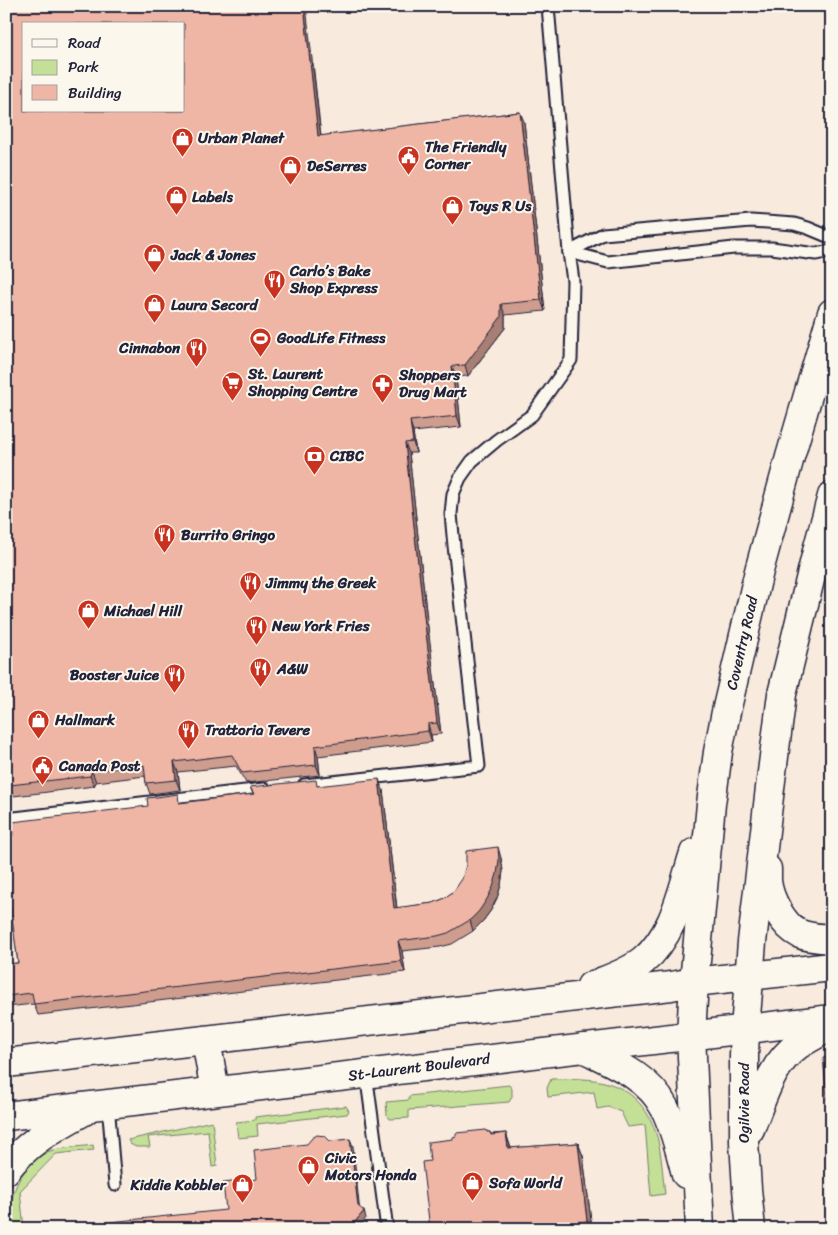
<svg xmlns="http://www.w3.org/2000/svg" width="838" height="1235" font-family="Sriracha,sans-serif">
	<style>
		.green { fill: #c4df96; stroke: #738068 }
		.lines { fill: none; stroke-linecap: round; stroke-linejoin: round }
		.lane-casing { stroke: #22223b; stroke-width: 15 }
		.secondary-casing { stroke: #22223b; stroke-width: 31 }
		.lane { stroke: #fbf7ec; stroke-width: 11 }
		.secondary { stroke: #fbf7ec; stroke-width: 28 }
		.wall { fill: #ce9d8e; stroke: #22223b }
		.shaded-wall { fill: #a77f74; stroke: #22223b }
		.building { fill: #efb6a5; stroke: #22223b; fill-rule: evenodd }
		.labels { text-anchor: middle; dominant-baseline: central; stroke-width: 4; stroke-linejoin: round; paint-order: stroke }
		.poi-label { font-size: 15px; font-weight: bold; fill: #22223b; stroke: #fbf7ec; text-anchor: start }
		.street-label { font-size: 15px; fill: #22223b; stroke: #fbf7ec }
	</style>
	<rect width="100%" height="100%" fill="#f9eade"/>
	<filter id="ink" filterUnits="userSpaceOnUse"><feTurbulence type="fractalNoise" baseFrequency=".02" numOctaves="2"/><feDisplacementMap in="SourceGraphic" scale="10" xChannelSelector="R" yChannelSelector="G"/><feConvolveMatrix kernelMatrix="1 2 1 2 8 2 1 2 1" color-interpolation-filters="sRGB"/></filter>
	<g filter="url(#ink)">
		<!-- green -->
		<g class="green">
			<path d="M551 1079C562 1079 572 1078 582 1079 624 1080 651 1104 659 1145 662 1161 663 1178 665 1194L651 1196 645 1125 628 1127 621 1112 608 1107 597 1109 594 1092 548 1097 547 1088Z"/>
			<path d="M509 1085 512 1089V1097L509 1102 409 1110V1118L390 1119 387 1115 386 1102 409 1100V1096Z"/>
			<path d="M346 1106 349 1111 347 1114 257 1124 258 1136 238 1138 236 1122 255 1120V1117Z"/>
			<path d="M212 1121 217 1166 212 1167 208 1131 148 1137 150 1147H136L130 1144 128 1140Z"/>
			<path d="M93 1145 94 1150 56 1154 20 1191 24 1229H9C9 1204 13 1182 31 1164 37 1159 43 1153 50 1151 64 1147 79 1147 93 1145Z"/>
		</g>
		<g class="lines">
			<defs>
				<g id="lane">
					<path d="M569 252 603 234 751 221 794 224 808 228 832 238"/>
					<path d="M569 252 608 262 734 248H772L816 254 832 251"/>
					<path d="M304 785 479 766 454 546 451 514 453 494 460 478 472 461 497 440 532 415 571 360 573 281 569 252 548 6"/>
					<path d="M6 819C93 809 179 798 265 789"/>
					<path d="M366 1073 387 1229"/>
					<path d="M108 1104 115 1185"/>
				</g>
				<g id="secondary">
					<path d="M767 869C767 873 767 877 767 881 769 899 783 926 800 934 810 938 821 938 832 939"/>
					<path d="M591 986C608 979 628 973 643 961 675 934 682 890 694 853"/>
					<path d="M206 1040 215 1091"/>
					<path d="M583 1048C613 1063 648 1076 664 1107 675 1128 680 1152 686 1174"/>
					<path d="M6 1063 671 986 694 982 832 967"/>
					<path d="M6 1116 832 1019"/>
					<path d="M750 1129C762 1100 771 1064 798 1045 809 1038 821 1032 832 1025"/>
					<path d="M6 1170C27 1142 54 1128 84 1111"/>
					<path d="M700 1229 691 1035 694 982 711 804 718 752 726 712 759 571 790 457 832 313"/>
					<path d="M751 1229 747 1189 744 1142V1056L745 1029 752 942 770 788 782 694 818 547 832 496"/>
				</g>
			</defs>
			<!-- lane casing -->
			<use href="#lane" class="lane-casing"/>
			<!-- secondary casing -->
			<use href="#secondary" class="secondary-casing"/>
			<!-- lane -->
			<use href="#lane" class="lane"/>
			<!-- secondary -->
			<use href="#secondary" class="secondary"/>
		</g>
		<!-- wall -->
		<g class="wall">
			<path d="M6 6 313 63 321 136 520 112 524 122 545 311 505 315V328L468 376 456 377 461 427 413 432 416 453H409L426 611 441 734 431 735 432 742 318 756 320 775 246 783 236 766 178 772 180 790 150 794 146 783 145 776 96 782 94 786 40 793 13 796 12 792H6Z"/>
			<path d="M319 786 383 790 397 908 433 903 443 899 501 858 503 871 501 885 497 898 491 910 483 921 473 931 452 944 440 947 402 951 405 972 38 1015 34 1004 6 1007V964L18 963 8 884H6V836L181 802 253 794 250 787Z"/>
			<path d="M486 1130 487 1132H490L491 1134 506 1133 511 1148 578 1143 583 1156 592 1229H430V1161Z"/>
		</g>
		<!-- shaded-wall -->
		<g class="shaded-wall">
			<path d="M304 6H306L322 147 318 136Z"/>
			<path d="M520 112 524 122 545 311 541 300Z"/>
			<path d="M501 304 505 315V328L468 376 465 365Z"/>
			<path d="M452 366 456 377 461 427 457 416Z"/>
			<path d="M410 421 413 432 416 453 413 442Z"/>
			<path d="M405 443 409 453 426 611 441 734 437 723 422 600Z"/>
			<path d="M428 724 431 735 432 742 428 731Z"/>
			<path d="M315 746 318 756 320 775 316 765Z"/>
			<path d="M174 762 178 772 180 790 176 780Z"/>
			<path d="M92 771 96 782 94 786 90 776Z"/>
			<path d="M379 779 383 790 398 919 394 908Z"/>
			<path d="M498 847 501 858 503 871 501 885 497 898 491 910 483 921 473 931 470 920Z"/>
			<path d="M398 941 402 951 405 972 401 961Z"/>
			<path d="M506 1133 510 1146 512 1161 508 1148Z"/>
			<path d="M350 1139 353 1146 360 1213 358 1206Z"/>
			<path d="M578 1143 583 1156 592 1229H590L587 1221Z"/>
			<path d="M364 1211 366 1218 358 1229H349Z"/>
		</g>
		<!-- building -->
		<g class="building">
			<path d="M6 6H304L318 136 520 112 541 300 501 304V317L465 365 452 366 457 416 410 421 413 442 405 443 422 600 437 723 428 724V731L315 746 316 765 242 773 232 755 174 762 176 780 146 783 144 765 92 771 90 776 36 782 10 785 9 781H6ZM24 24H184V111H24Z"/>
			<path d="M379 779 394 908 433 903 443 899 454 891 462 879 466 865V851L498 847 499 860 497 874 493 887 487 899 479 911 470 920 448 933 437 936 398 941 401 961 34 1004 32 993 6 996V964L18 963 6 873V836L13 835 12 822 148 806 147 798 157 797 178 794 179 803 254 794 250 787 316 780 317 786Z"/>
			<path d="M832 1056V1124L830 1125 823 1058Z"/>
			<path d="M486 1130 487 1132H490L491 1135 506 1133 508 1148 578 1143 587 1221 510 1229H430L422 1162 430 1161 428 1142 453 1139V1137L456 1136V1133Z"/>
			<path d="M317 1135 325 1136 330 1141 350 1139 358 1206 364 1211 349 1229H42L226 1210 223 1183 257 1179 254 1150 307 1144 312 1138Z"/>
		</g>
	</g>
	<!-- icons -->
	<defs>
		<symbol id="shop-pin" viewBox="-11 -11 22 30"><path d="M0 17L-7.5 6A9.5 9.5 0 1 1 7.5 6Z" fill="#c8321e" stroke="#fbf7ec"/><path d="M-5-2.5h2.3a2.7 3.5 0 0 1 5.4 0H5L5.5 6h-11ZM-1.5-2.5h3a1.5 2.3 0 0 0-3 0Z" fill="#fff"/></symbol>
		<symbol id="civic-pin" viewBox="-11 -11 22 30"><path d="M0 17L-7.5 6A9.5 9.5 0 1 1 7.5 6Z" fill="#c8321e" stroke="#fbf7ec"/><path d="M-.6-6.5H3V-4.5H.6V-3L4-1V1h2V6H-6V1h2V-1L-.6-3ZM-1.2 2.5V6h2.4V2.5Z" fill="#fff"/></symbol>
		<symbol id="restaurant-pin" viewBox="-11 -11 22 30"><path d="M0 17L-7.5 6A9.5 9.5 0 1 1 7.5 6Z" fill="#c8321e" stroke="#fbf7ec"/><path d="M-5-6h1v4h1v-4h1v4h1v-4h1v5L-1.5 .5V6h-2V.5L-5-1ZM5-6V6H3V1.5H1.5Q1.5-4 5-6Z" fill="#fff"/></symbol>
		<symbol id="stadium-pin" viewBox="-11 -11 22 30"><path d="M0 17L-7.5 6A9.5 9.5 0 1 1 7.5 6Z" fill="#c8321e" stroke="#fbf7ec"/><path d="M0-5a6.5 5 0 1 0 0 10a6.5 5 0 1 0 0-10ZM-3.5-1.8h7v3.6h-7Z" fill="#fff"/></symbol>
		<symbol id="supermarket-pin" viewBox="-11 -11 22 30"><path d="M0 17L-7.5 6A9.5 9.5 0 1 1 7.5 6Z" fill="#c8321e" stroke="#fbf7ec"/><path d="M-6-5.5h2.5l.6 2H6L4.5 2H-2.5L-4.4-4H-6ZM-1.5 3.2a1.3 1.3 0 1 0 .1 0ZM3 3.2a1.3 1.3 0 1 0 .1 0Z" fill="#fff"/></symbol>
		<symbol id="pharmacy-pin" viewBox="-11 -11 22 30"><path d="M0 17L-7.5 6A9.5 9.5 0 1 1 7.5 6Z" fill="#c8321e" stroke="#fbf7ec"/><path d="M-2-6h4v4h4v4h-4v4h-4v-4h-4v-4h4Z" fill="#fff"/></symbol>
		<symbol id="bank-pin" viewBox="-11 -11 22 30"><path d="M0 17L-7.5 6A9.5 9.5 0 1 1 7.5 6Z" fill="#c8321e" stroke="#fbf7ec"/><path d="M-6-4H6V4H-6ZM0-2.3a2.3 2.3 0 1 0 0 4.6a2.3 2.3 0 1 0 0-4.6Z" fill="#fff"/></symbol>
	</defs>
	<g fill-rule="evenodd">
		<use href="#shop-pin" x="170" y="126" width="25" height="34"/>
		<use href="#civic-pin" x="396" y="144" width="25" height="34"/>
		<use href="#shop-pin" x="278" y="154" width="25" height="34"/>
		<use href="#shop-pin" x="164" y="184" width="25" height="34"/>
		<use href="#shop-pin" x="440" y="194" width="25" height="34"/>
		<use href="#shop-pin" x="142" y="242" width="25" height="34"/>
		<use href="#restaurant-pin" x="262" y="268" width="25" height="34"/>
		<use href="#shop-pin" x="142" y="292" width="25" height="34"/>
		<use href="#stadium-pin" x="248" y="326" width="25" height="34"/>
		<use href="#restaurant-pin" x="184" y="336" width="25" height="34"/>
		<use href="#supermarket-pin" x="220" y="370" width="25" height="34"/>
		<use href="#pharmacy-pin" x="370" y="372" width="25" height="34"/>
		<use href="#bank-pin" x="302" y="444" width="25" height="34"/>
		<use href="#restaurant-pin" x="152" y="522" width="25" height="34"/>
		<use href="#restaurant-pin" x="238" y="570" width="25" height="34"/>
		<use href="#shop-pin" x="76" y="598" width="25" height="34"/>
		<use href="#restaurant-pin" x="244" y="614" width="25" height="34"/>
		<use href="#restaurant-pin" x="248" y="656" width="25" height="34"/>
		<use href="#restaurant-pin" x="162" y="662" width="25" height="34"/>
		<use href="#shop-pin" x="26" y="708" width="25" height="34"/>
		<use href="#restaurant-pin" x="176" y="718" width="25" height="34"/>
		<use href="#civic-pin" x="30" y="754" width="25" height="34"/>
		<use href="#shop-pin" x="296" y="1154" width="25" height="34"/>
		<use href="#shop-pin" x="460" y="1170" width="25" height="34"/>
		<use href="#shop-pin" x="230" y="1172" width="25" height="34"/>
	</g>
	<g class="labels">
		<!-- poi labels -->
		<g class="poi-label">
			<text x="198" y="138">Urban Planet</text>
			<text x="425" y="147">The Friendly<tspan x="425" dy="17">Corner</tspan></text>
			<text x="307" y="166">DeSerres</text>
			<text x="192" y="197">Labels</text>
			<text x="469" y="206">Toys R Us</text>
			<text x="171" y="255">Jack &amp; Jones</text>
			<text x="290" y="271">Carlo’s Bake<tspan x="290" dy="17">Shop Express</tspan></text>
			<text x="171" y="305">Laura Secord</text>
			<text x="277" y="338">GoodLife Fitness</text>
			<text x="180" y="348" text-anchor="end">Cinnabon</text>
			<text x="248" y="374">St. Laurent<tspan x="248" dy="17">Shopping Centre</tspan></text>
			<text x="399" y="375">Shoppers<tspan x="399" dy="17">Drug Mart</tspan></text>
			<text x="330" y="456">CIBC</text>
			<text x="181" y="535">Burrito Gringo</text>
			<text x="266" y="583">Jimmy the Greek</text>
			<text x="104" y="611">Michael Hill</text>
			<text x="272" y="626">New York Fries</text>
			<text x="277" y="669">A&amp;W</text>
			<text x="159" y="675" text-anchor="end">Booster Juice</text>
			<text x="55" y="720">Hallmark</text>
			<text x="205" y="730">Trattoria Tevere</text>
			<text x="59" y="766">Canada Post</text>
			<text x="325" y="1158">Civic<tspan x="325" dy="17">Motors Honda</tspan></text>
			<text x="489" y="1183">Sofa World</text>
			<text x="226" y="1185" text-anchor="end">Kiddie Kobbler</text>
		</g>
		<!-- street labels -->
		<g class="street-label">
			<text transform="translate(742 643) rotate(-77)">Coventry Road</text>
			<text transform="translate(419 1067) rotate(-7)">St-Laurent Boulevard</text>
			<text transform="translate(744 1103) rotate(-90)">Ogilvie Road</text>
		</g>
	</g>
	<!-- margin -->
	<rect width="838" height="1235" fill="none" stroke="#fbf7ec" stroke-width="25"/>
	<rect x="12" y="12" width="813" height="1210" fill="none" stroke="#22223b" stroke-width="2" filter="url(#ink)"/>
	<!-- legend -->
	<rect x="22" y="22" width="162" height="90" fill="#fbf7ec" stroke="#a4a2a5"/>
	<rect x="32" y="39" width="25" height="8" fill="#fbf7ec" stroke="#a4a2a5"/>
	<text x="68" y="48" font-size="15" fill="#22223b">Road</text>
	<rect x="32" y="60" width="25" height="15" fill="#c4df96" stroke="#a4a2a5"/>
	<text x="68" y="72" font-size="15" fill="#22223b">Park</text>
	<rect x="32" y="85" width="25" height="15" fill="#efb6a5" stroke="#a4a2a5"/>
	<text x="68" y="98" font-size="15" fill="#22223b">Building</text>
</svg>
